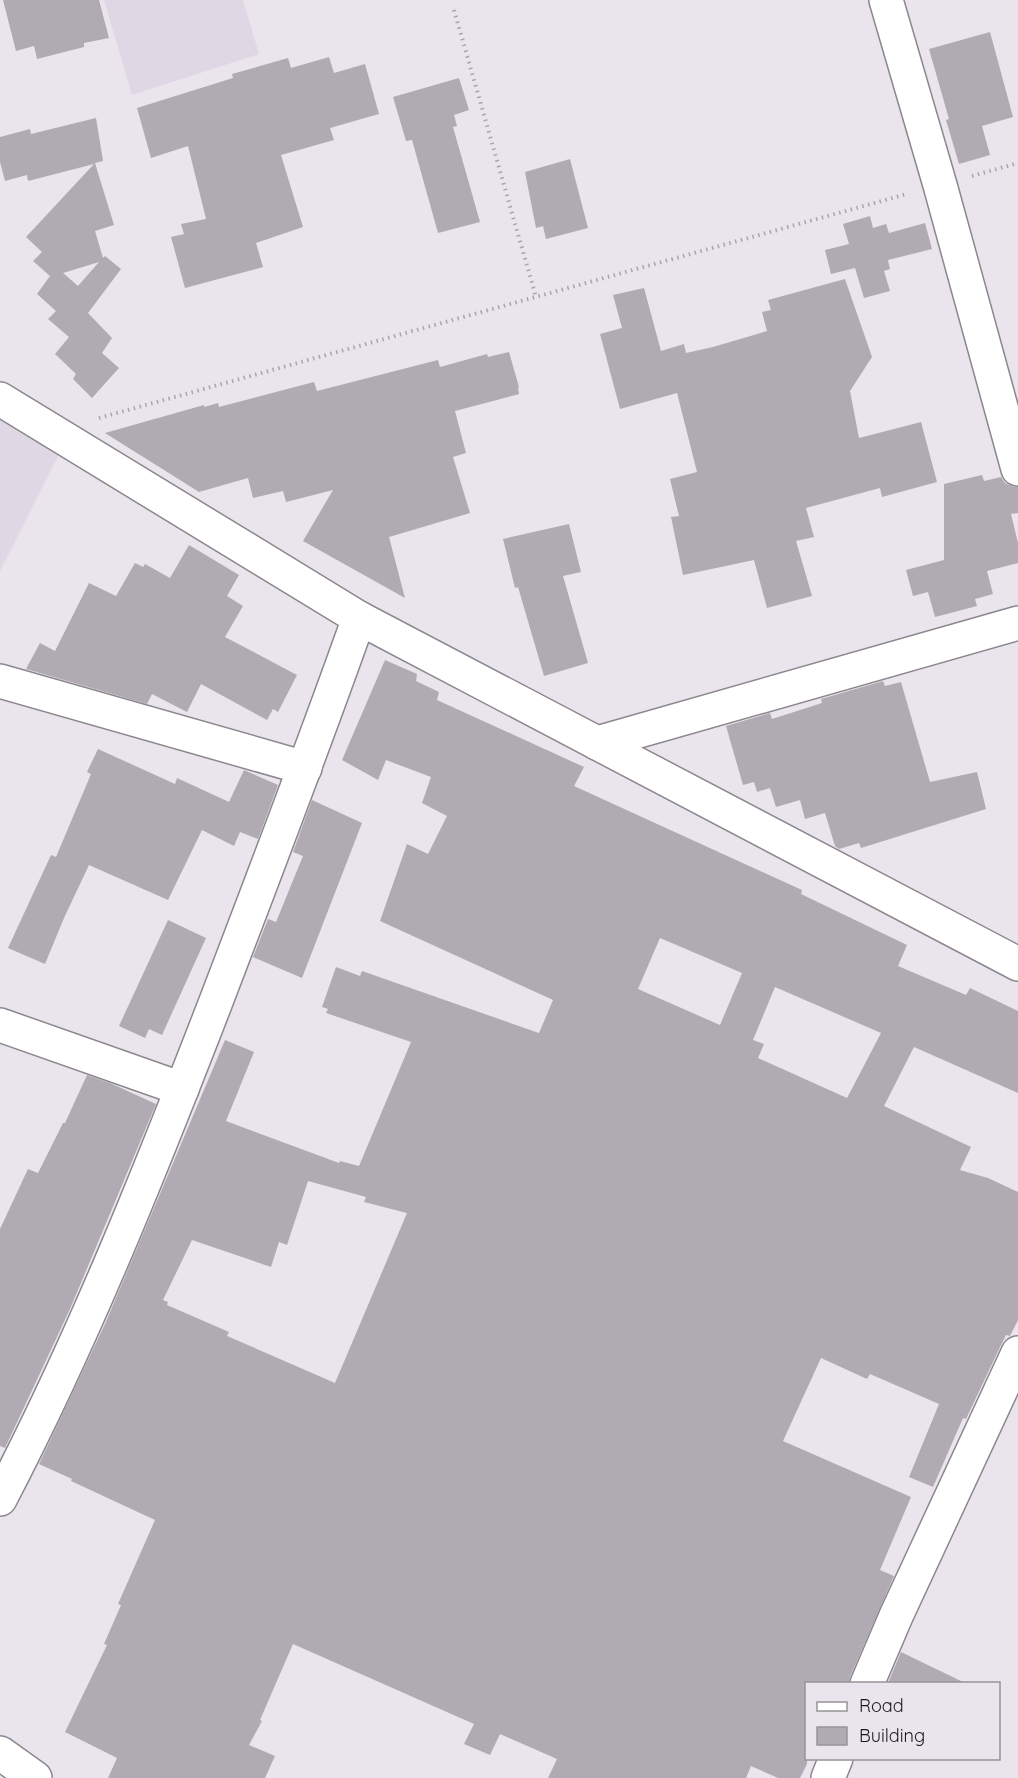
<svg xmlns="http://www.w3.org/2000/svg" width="1018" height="1778" font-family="Quicksand,sans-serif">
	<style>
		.built { fill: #e0d7e5 }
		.building { fill: #b0abb3; fill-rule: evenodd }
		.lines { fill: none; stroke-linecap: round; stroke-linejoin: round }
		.minor-casing { stroke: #8b878e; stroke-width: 36 }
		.path { stroke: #aaa5ab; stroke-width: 4; stroke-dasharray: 1.5 4.5; stroke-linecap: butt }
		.minor { stroke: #fff; stroke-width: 33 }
	</style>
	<rect width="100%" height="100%" fill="#eae4ec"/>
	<!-- built -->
	<g class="built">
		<path d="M104 0H243L259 54 132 95Z"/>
		<path d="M0 420 59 454 0 571Z"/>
	</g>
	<!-- building -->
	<g class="building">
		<path d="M3 0H99L109 38 84 43V47L37 59 34 46 16 51Z"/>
		<path d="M990 32 1013 117 982 126 990 155 959 164 946 120 949 119 929 49Z"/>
		<path d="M329 57 334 73 365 64 379 114 330 128 334 140 281 155 303 227 256 243 263 267 185 288 171 237 184 234 181 224 206 219 188 146 151 158 137 108 233 78 232 74 288 58 291 68Z"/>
		<path d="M459 78 469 110 454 115 457 126 453 127 480 222 438 233 412 140 406 141 393 97Z"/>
		<path d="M96 118 103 161 95 163 114 225 95 231 103 258 105 256 121 269 88 313 112 338 102 353 119 368 92 398 73 379 76 374 55 354 69 337 48 319 56 311 37 294 50 276 33 261 42 252 26 237 94 164 28 181 27 175 5 181 0 162V137L30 129 31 134ZM99 262 78 286 63 273Z"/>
		<path d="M570 159 588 228 546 239 543 226 536 228 525 172Z"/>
		<path d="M870 216 873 228 886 224 889 233 925 223 932 249 888 260 890 269 884 271 890 291 864 298 855 268 831 274 825 250 849 244 843 224Z"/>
		<path d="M845 279 872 357 850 391 859 438 921 422 937 482 882 497 880 488 806 508 814 537 796 541 812 596 767 608 754 560 683 575 671 517 679 516 670 479 697 472 677 393 620 409 600 334 622 328 613 295 644 288 661 351 684 344 686 353 713 347 767 331 762 312 771 310 768 300Z"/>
		<path d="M509 352 519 387 518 388 519 394 455 411 466 453 453 457 470 513 389 537 405 598 303 541 333 490 286 502 283 491 253 498 248 478 199 492 105 433 204 405V407L218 403 219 407 314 382 317 391 438 360 440 367 487 354 488 357Z"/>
		<path d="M982 475 984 481 1001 477 1005 483 1013 487H1018V513L1011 514 1018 543V563L987 571 993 594 975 599 977 606 935 617 928 592 913 596 906 570 944 560V484Z"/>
		<path d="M569 524 581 572 563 576 588 663 544 676 518 587 515 588 503 539Z"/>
		<path d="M189 545 239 575 227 596 243 606 225 637 297 675 278 712 273 709 267 720 201 684 187 712 152 694 147 704 26 669 40 643 55 651 89 583 116 596 135 563 143 567 145 564 170 578Z"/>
		<path d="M385 660 417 674 416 681 439 692 437 700 584 767 574 786 802 890 801 894 907 945 898 966 966 995 970 988 1018 1011V1093L914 1047 884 1106 971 1147 960 1170 988 1178 1018 1192V1320L1010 1336 1006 1335 1001 1345 966 1419 963 1418 933 1487 909 1477 939 1404 870 1374 867 1379 821 1358 783 1441 911 1497 880 1570 894 1576 850 1677 849 1683H807V1764L800 1778H778L751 1766 746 1778H548L557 1759 500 1734 490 1755 464 1744 474 1724 293 1644 260 1720 262 1721 249 1745 275 1756 265 1778H108L117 1758 65 1732 107 1645 104 1644 121 1605 118 1604 155 1520 71 1481 72 1479 39 1464 105 1324 225 1040 254 1052 226 1121 339 1163 340 1161 359 1166 411 1042 326 1013 328 1009 322 1007 336 967 360 976 362 971 539 1033 553 1000 380 921 407 844 428 854 447 816 422 803 431 777 386 760 378 780 342 760ZM660 938 742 973 720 1025 638 989ZM775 987 881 1033 847 1098 758 1058 764 1044 753 1040ZM308 1181 366 1197 364 1202 407 1213 335 1383 227 1336 229 1332 167 1305 168 1302 163 1300 192 1240 271 1267 279 1242 287 1245Z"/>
		<path d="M883 681 885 686 901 682 930 782 977 772 986 809 861 848 859 843 839 849 835 846 825 813 805 819 800 800 776 807 770 788 757 792 754 782 743 785 726 726 770 713 772 719 822 703 821 699Z"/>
		<path d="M98 749 175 784 177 778 229 802 244 770 278 785 258 839 240 832 234 846 202 830 168 900 89 865 64 918 45 964 8 948 51 855 56 857 91 774 87 772Z"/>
		<path d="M312 800 362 823 302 978 253 957 268 919 276 922 303 856 293 852Z"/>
		<path d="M168 920 206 938 162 1035 149 1029 145 1038 119 1026Z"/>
		<path d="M87 1075 110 1083 156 1104 70 1309 5 1448 0 1446V1229L28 1169 38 1173 63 1123H65Z"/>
		<path d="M901 1652 965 1683H888Z"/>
	</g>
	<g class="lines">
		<defs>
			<g id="minor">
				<path d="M886 0 940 185 1018 469"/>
				<path d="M0 399 359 618 1018 964"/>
				<path d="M0 681 305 768"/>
				<path d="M597 743 1018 623"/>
				<path d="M0 1025 182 1089"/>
				<path d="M0 1499C83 1340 150 1172 215 1004 264 876 313 748 359 618"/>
				<path d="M867 1684 896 1616 1018 1353"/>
				<path d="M0 1753 35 1778"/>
				<path d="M828 1778 836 1758"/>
			</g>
		</defs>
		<!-- minor casing -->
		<use href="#minor" class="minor-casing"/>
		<!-- path -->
		<g class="path">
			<path d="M454 10 536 297"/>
			<path d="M972 176 1018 163"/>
			<path d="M99 418 907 194"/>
		</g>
		<!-- minor -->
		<use href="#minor" class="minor"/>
	</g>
	<!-- legend -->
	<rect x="805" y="1682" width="195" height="78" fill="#eae4ec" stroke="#979298" stroke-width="1.5"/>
	<rect x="817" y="1702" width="30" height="9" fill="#ffffff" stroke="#979298" stroke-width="1.5"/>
	<text x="859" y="1712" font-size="18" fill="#1a181a">Road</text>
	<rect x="817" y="1727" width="30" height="18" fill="#b0abb3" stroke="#979298" stroke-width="1.5"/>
	<text x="859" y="1742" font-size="18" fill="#1a181a">Building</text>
</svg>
